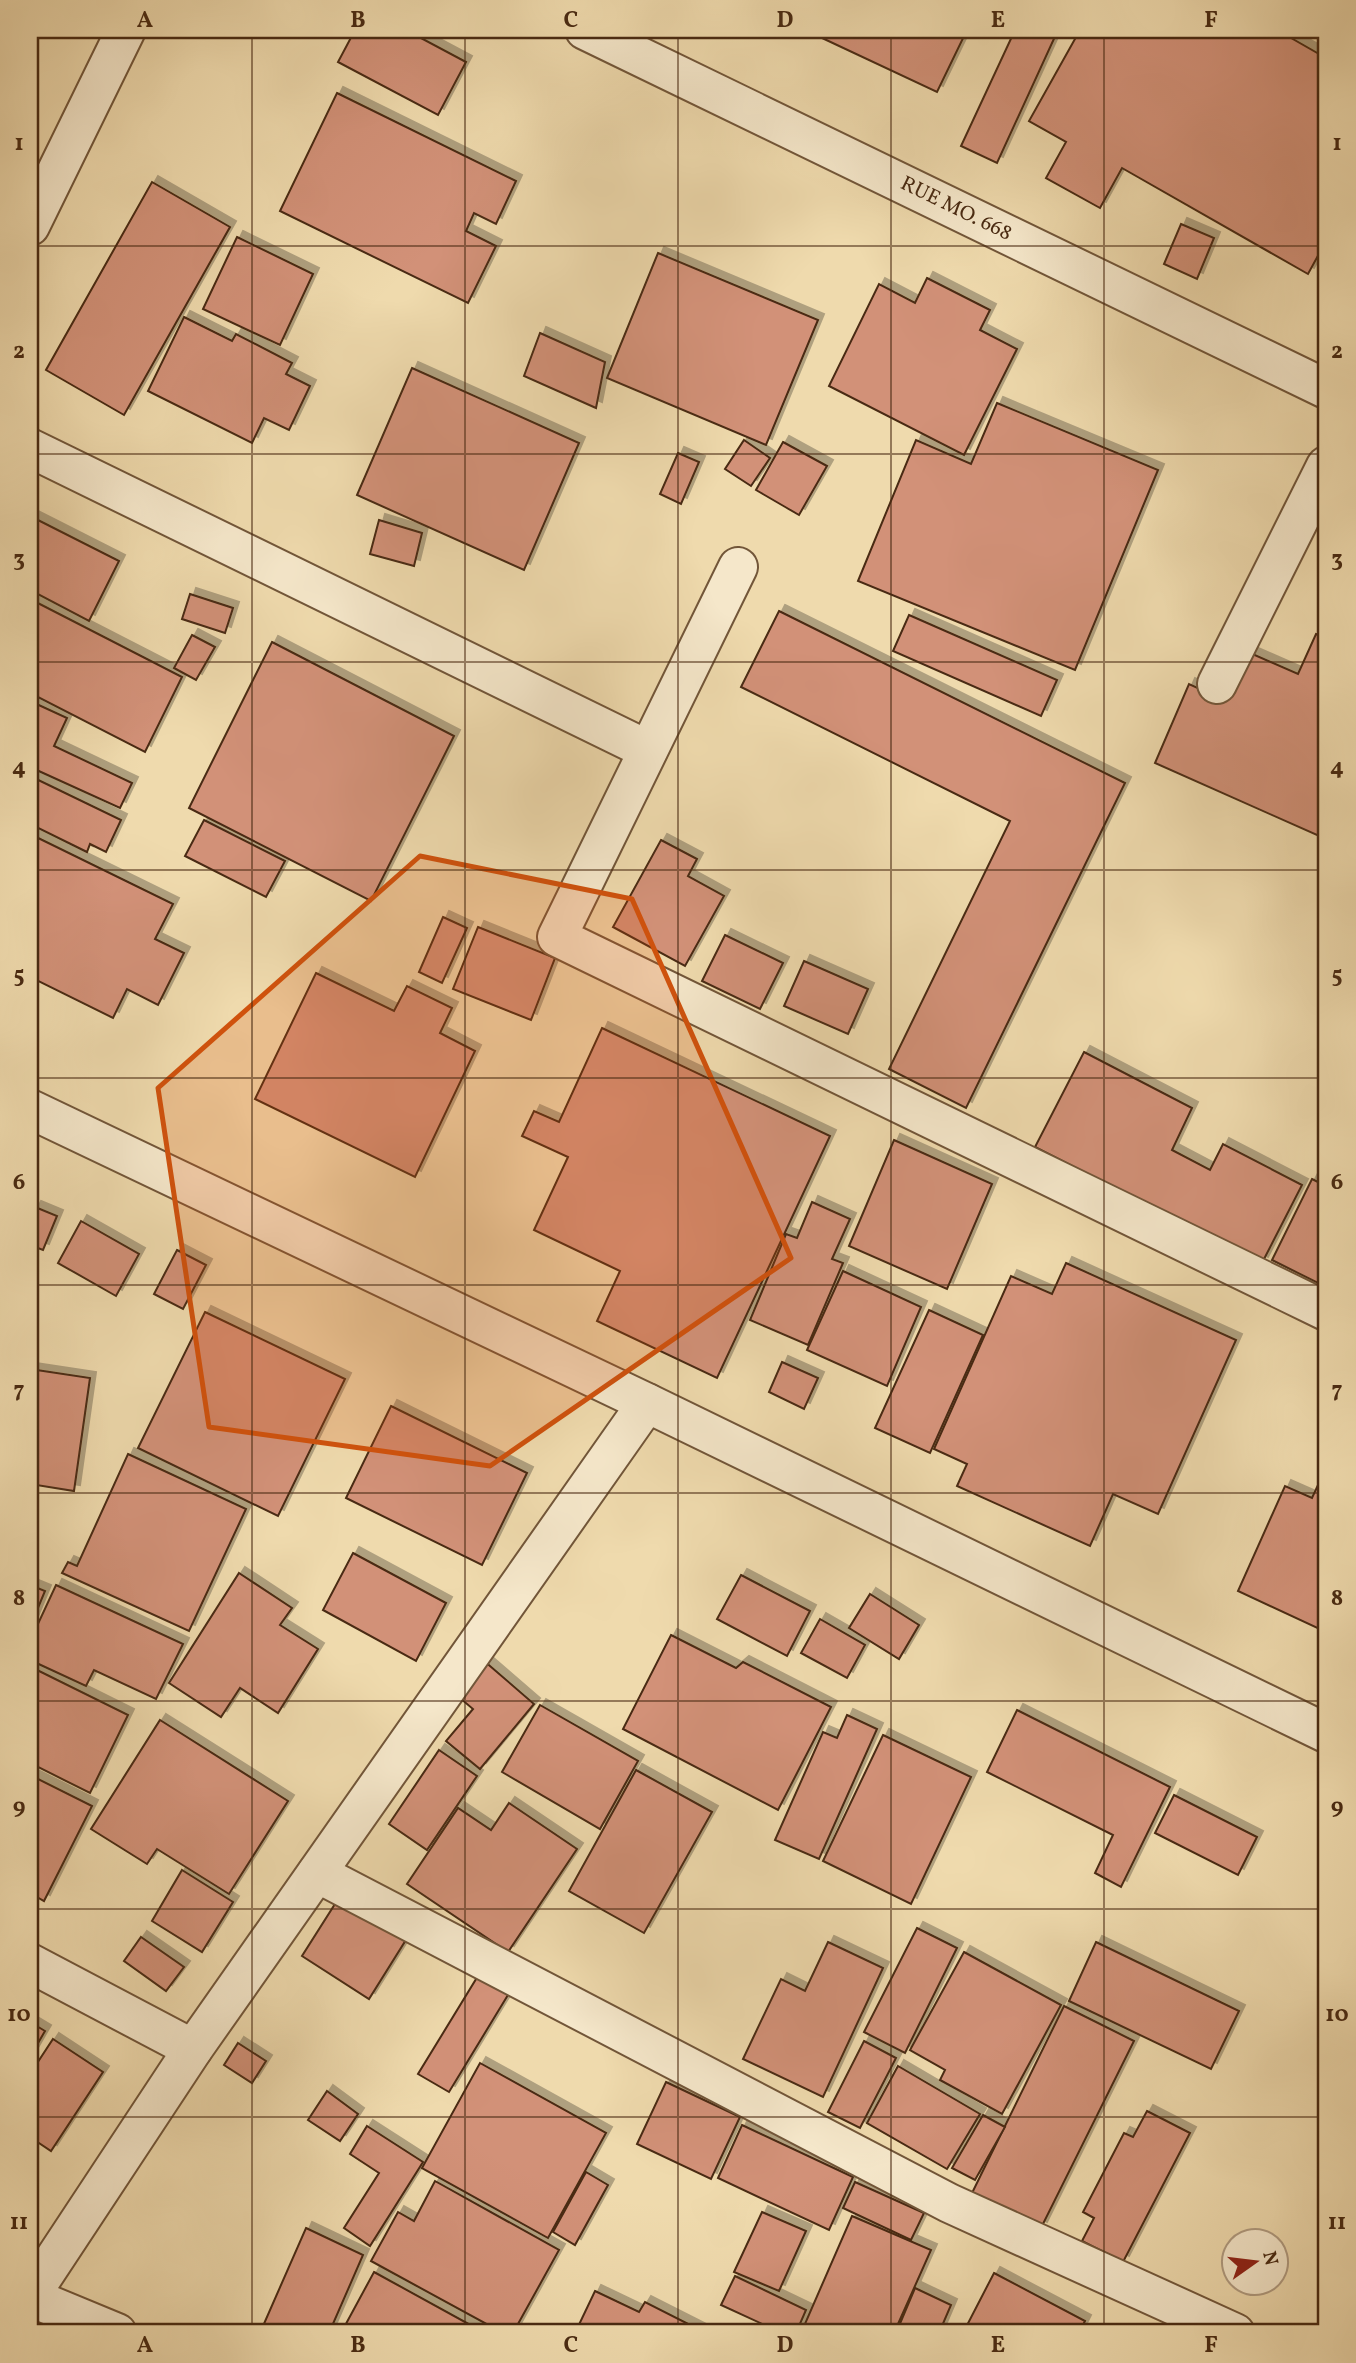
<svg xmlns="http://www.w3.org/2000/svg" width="1356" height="2363" font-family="Vollkorn,serif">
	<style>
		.building { fill: #d29178; stroke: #492a12; stroke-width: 2; filter: url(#shadow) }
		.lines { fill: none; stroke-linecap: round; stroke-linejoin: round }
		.minor-casing { stroke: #725639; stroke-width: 42 }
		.minor { stroke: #f5e7ca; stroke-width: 38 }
		.marked { fill: #d0520d; fill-opacity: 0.2; stroke: #d0520d; stroke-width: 5; stroke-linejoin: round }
		.grid { fill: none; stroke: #492a12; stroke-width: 2; stroke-opacity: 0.55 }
		.labels { text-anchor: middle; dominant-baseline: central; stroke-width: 5; stroke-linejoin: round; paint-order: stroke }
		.street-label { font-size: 21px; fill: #492a12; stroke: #f5e7ca }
		.neatline { fill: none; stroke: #492a12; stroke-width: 2.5 }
		.grid-label { font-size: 23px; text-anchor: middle; font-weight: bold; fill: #492a12 }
	</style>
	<defs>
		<filter id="shadow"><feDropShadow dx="6" dy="-6" stdDeviation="0" flood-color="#0004"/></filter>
	</defs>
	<rect width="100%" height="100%" fill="#efdaad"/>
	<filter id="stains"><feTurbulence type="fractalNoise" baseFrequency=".00286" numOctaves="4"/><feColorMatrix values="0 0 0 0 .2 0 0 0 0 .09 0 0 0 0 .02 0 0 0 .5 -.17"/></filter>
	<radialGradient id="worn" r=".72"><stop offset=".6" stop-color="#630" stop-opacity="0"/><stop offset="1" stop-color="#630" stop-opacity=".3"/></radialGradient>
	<!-- building -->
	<g class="building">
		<path d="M355 30H406L466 62 438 115 338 62Z"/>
		<path d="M805 30H967L937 92Z"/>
		<path d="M1015 30H1058L997 163 961 146Z"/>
		<path d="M1080 30H1277L1326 58V241L1308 274 1122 168 1100 208 1046 178 1066 142 1029 121Z"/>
		<path d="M337 93 516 181 496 224 474 213 466 231 496 246 468 303 280 211Z"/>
		<path d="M152 182 230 227 124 415 46 370Z"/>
		<path d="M1181 224 1214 238 1197 279 1164 264Z"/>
		<path d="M237 237 313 274 280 345 203 309Z"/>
		<path d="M658 253 818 320 766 445 607 378Z"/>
		<path d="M927 278 990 310 980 330 1017 349 964 455 829 386 879 284 915 303Z"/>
		<path d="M184 317 232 341 236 334 292 363 286 374 310 386 289 430 264 418 252 443 148 391Z"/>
		<path d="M540 333 605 362 596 408 524 376Z"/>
		<path d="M412 368 579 443 524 570 357 495Z"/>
		<path d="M997 403 1158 470 1075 670 858 581 916 440 971 464Z"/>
		<path d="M744 440 770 458 751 486 725 469Z"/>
		<path d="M783 442 827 466 799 515 756 490Z"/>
		<path d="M678 453 699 462 681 504 660 494Z"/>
		<path d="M30 516 119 561 89 621 30 590Z"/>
		<path d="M379 520 422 533 414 566 370 554Z"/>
		<path d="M190 594 233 608 225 633 182 619Z"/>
		<path d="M30 599 182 677 145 752 30 693Z"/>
		<path d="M779 611 1125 783 966 1108 889 1069 1010 821 741 687Z"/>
		<path d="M909 615 1057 680 1041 716 893 651Z"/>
		<path d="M1316 634 1326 638V839L1155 763 1189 684 1226 701 1248 652 1298 674Z"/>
		<path d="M192 635 215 647 196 680 174 668Z"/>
		<path d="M272 642 454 736 371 901 189 808Z"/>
		<path d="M30 701 67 718 54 746 132 783 120 808 30 767Z"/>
		<path d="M30 776 121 820 106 852 90 844 87 852 30 824Z"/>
		<path d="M204 820 285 861 266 897 185 856Z"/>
		<path d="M30 834 173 904 155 939 184 953 158 1005 127 989 113 1018 30 977Z"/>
		<path d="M661 840 697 859 688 876 724 896 685 966 613 927Z"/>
		<path d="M443 917 467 928 442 983 419 972Z"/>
		<path d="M478 927 555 958 531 1020 453 989Z"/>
		<path d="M725 935 783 963 760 1009 702 981Z"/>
		<path d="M804 961 868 989 848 1034 784 1006Z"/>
		<path d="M316 973 394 1011 407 986 452 1008 440 1033 475 1051 415 1177 255 1099Z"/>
		<path d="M602 1028 830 1136 717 1378 597 1321 620 1271 534 1230 568 1157 522 1136 534 1111 559 1122Z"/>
		<path d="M1084 1052 1192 1108 1172 1150 1210 1170 1223 1144 1302 1185 1262 1263 1035 1147Z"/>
		<path d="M894 1140 992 1184 947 1289 849 1246Z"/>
		<path d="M1312 1179 1326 1186V1287L1272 1260Z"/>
		<path d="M812 1202 850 1219 832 1259 843 1263 808 1345 750 1320 786 1234 797 1238Z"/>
		<path d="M35 1207 57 1216 43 1250 30 1245V1218Z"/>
		<path d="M81 1221 139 1254 116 1296 58 1263Z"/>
		<path d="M177 1250 206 1265 183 1309 154 1294Z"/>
		<path d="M1066 1263 1236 1340 1158 1514 1113 1494 1090 1546 957 1486 967 1464 934 1449 1011 1276 1052 1294Z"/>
		<path d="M843 1271 921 1307 887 1386 807 1350Z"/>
		<path d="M929 1310 983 1335 930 1453 875 1428Z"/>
		<path d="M205 1312 345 1379 278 1516 138 1448Z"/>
		<path d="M782 1362 818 1378 804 1409 769 1392Z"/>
		<path d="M30 1369 90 1378 74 1491 30 1484Z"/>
		<path d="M391 1406 527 1473 482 1565 346 1498Z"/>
		<path d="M128 1454 246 1509 189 1631 62 1573 68 1562 77 1566Z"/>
		<path d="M1324 1472 1326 1473V1632L1238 1591 1285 1486 1312 1498Z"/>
		<path d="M353 1553 446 1603 416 1661 323 1610Z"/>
		<path d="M239 1573 292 1608 280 1625 318 1649 278 1713 240 1688 221 1717 169 1683Z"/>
		<path d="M741 1575 810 1611 787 1656 717 1619Z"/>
		<path d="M30 1585 45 1591 30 1627Z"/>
		<path d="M56 1585 183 1644 156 1699 94 1670 86 1686 30 1660V1641Z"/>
		<path d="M870 1594 919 1625 899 1659 849 1628Z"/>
		<path d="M820 1619 865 1645 847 1678 801 1653Z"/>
		<path d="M671 1635 736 1668 743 1662 831 1707 778 1810 623 1729Z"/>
		<path d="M483 1660 534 1704 480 1769 446 1741 473 1709 454 1693Z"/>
		<path d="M33 1668 128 1715 90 1793 30 1763V1675Z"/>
		<path d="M540 1705 638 1761 600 1829 502 1772Z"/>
		<path d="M1017 1710 1170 1787 1121 1887 1095 1873 1113 1835 987 1772Z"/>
		<path d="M847 1715 877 1729 819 1859 775 1840 823 1732 837 1738Z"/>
		<path d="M160 1720 288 1801 229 1894 157 1849 147 1864 91 1829Z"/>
		<path d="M883 1735 971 1777 911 1904 823 1861Z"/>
		<path d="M439 1750 477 1776 427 1850 389 1824Z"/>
		<path d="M636 1770 712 1812 644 1933 569 1891Z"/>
		<path d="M30 1775 92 1806 44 1901 30 1893Z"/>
		<path d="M1174 1795 1257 1837 1238 1875 1155 1833Z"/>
		<path d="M509 1803 577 1849 508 1952 407 1884 458 1808 491 1830Z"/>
		<path d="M182 1870 233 1902 202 1952 152 1921Z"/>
		<path d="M342 1893 409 1935 369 1999 302 1956Z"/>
		<path d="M917 1928 957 1948 905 2053 864 2032Z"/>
		<path d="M141 1937 184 1967 166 1991 124 1961Z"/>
		<path d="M828 1942 883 1968 823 2097 743 2059 781 1979 805 1991Z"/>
		<path d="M1096 1942 1239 2011 1211 2069 1069 2001Z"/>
		<path d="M964 1952 1061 2005 1002 2114 940 2080 945 2070 910 2050Z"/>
		<path d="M481 1971 511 1990 449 2092 418 2074Z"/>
		<path d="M1064 2006 1134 2041 1041 2228 972 2193Z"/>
		<path d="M30 2022 45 2031 30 2057Z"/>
		<path d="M53 2039 103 2072 51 2151 30 2137V2074Z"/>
		<path d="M864 2041 896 2058 860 2128 828 2112Z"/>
		<path d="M238 2043 266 2061 252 2083 224 2065Z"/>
		<path d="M480 2063 606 2133 548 2238 422 2168Z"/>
		<path d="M898 2066 980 2114 947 2169 867 2123Z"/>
		<path d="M666 2082 740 2117 711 2179 637 2144Z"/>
		<path d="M327 2091 358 2114 340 2141 308 2120Z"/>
		<path d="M1147 2111 1190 2133 1123 2262 1082 2241 1094 2218 1083 2212 1124 2133 1133 2137Z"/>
		<path d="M983 2115 1005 2127 975 2180 952 2168Z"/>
		<path d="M742 2125 853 2177 829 2230 718 2178Z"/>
		<path d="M367 2126 423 2162 370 2246 344 2228 379 2173 350 2154Z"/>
		<path d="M586 2172 608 2185 575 2245 553 2232Z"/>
		<path d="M435 2181 559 2250 513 2333H503L371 2261 398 2212 414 2221Z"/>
		<path d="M855 2182 924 2213 911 2240 843 2208Z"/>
		<path d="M762 2212 806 2231 779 2291 734 2272Z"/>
		<path d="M852 2216 931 2250 894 2333H801Z"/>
		<path d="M306 2228 363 2255 329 2333H279L263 2326Z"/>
		<path d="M374 2272 485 2333H341Z"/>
		<path d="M994 2273 1085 2321 1079 2333H963Z"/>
		<path d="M735 2276 806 2310 796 2333H782L721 2305Z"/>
		<path d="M915 2288 951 2305 939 2333H896Z"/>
		<path d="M595 2291 639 2312 645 2302 706 2333H575Z"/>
	</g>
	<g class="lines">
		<defs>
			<g id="minor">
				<path d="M585 30 1326 389"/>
				<path d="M30 226 126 30"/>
				<path d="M30 448 648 750"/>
				<path d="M738 567 557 937 1326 1311"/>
				<path d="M1217 684 1326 466"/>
				<path d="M30 1109 647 1403 1326 1733"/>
				<path d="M317 1873 949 2203 1235 2333"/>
				<path d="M30 1963 193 2049"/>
				<path d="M30 2296 193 2049 647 1403"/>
				<path d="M30 2297 117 2333"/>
			</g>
		</defs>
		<!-- minor casing -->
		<use href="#minor" class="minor-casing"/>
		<!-- minor -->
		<use href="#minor" class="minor"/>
	</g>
	<!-- marked area -->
	<path class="marked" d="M420 856 632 899 791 1258 490 1466 209 1427 158 1088Z"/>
	<!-- grid -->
	<path class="grid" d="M252 30V2333M465 30V2333M678 30V2333M891 30V2333M1104 30V2333M30 246H1326M30 454H1326M30 662H1326M30 870H1326M30 1078H1326M30 1285H1326M30 1493H1326M30 1701H1326M30 1909H1326M30 2117H1326"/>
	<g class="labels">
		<!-- street labels -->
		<g class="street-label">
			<text transform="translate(956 209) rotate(26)">RUE MO. 668</text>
		</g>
	</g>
	<!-- margin -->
	<rect width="1356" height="2363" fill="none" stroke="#efdaad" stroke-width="77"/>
	<!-- north arrow -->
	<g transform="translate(1255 2262) rotate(76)"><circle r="33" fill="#f5e7ca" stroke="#b09b80" stroke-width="2"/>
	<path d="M0-5L12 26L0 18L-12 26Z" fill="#8f2418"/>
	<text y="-10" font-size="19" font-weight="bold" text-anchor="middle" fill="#492a12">N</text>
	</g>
	<rect x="38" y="38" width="1280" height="2286" class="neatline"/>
	<g class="grid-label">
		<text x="145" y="27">A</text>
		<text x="358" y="27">B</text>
		<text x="571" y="27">C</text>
		<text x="785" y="27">D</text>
		<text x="998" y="27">E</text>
		<text x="1211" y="27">F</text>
		<text x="19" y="150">1</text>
		<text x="1337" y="150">1</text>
		<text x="19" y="358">2</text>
		<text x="1337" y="358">2</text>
		<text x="19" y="566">3</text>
		<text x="1337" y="566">3</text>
		<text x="19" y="774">4</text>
		<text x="1337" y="774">4</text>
		<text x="19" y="982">5</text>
		<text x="1337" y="982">5</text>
		<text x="19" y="1189">6</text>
		<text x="1337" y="1189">6</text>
		<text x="19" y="1397">7</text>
		<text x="1337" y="1397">7</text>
		<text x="19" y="1605">8</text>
		<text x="1337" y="1605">8</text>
		<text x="19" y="1813">9</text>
		<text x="1337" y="1813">9</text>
		<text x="19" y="2021">10</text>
		<text x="1337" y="2021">10</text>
		<text x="19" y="2229">11</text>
		<text x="1337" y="2229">11</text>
		<text x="145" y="2352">A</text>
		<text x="358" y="2352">B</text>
		<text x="571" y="2352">C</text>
		<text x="785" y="2352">D</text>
		<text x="998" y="2352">E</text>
		<text x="1211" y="2352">F</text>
	</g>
	<rect width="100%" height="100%" filter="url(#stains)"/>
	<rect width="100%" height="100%" fill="url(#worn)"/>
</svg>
